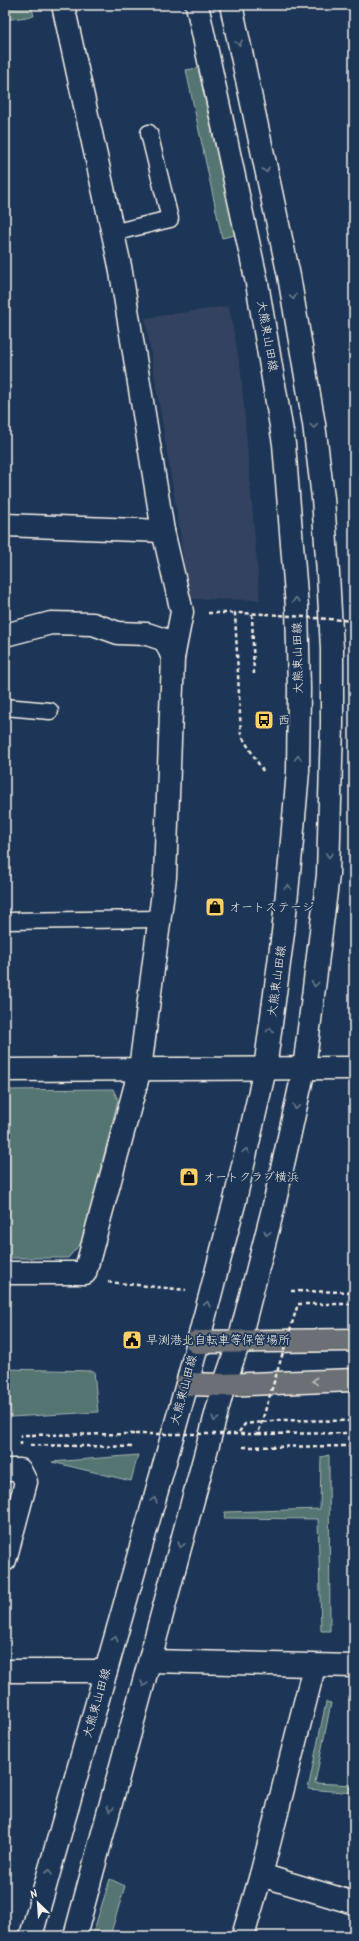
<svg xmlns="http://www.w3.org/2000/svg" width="359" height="1941" font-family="Kalam,'Klee One',sans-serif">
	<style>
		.built { fill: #32425e }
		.green { fill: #557473; stroke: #a4b2ae }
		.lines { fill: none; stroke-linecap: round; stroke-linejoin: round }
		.service-casing { stroke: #f4f1e8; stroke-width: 19 }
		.minor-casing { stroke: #f4f1e8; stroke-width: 25 }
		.tertiary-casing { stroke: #f4f1e8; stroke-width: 25 }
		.motorway-casing { stroke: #f4f1e8; stroke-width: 25 }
		.path { stroke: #f4f1e8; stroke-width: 2.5; stroke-dasharray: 4 3; stroke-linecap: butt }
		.service { stroke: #1d3557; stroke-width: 16 }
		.minor { stroke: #1d3557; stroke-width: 22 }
		.tertiary { stroke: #1d3557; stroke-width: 22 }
		.motorway { stroke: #6b6f75; stroke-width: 22 }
		.path-bridge { stroke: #f4f1e8; stroke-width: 2.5; stroke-dasharray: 4 3; stroke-linecap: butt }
		.oneway { stroke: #68778a }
		.oneway2 { stroke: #bdbdba }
		.labels { text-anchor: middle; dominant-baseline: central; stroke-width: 3.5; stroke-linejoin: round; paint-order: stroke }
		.street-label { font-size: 12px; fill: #f4f1e8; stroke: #1d3557 }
		.poi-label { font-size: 12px; fill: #f4f1e8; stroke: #1d3557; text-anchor: start }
	</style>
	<rect width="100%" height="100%" fill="#1d3557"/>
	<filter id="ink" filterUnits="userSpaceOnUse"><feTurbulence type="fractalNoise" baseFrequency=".025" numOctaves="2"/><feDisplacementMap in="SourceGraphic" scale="8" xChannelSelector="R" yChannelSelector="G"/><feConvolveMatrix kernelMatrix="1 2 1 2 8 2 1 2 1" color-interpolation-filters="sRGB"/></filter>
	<g filter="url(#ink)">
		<!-- built -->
		<path class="built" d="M229 306 241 371 260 600 189 599 177 513 145 318Z"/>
		<!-- green -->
		<g class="green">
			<path d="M31 5 34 16 5 20V8Z"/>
			<path d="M198 68 235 235 222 238 186 70Z"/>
			<path d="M113 1089 118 1100 82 1242 68 1258H5V1090Z"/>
			<path d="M5 1369 94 1371 98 1412 11 1417 10 1398 5 1397Z"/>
			<path d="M138 1455 131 1481 52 1462Z"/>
			<path d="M329 1455 330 1631H321L318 1519 224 1518 225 1512 320 1509 321 1457Z"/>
			<path d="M326 1702 331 1703 315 1783 354 1785V1793L308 1789Z"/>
			<path d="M110 1879 125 1886 110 1936H92Z"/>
		</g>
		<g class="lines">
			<defs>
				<g id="service">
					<path d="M112 233 170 219 149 133"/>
					<path d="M5 707 50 711"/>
					<path d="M5 921 159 919"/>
				</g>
				<g id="minor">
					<path d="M5 525 163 531"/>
					<path d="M5 635 51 623 93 624 118 633 147 634 165 640 173 658"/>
					<path d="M5 1273H85L140 1069 165 877 173 658 182 612 163 531 120 266 63 5"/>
					<path d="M5 1470H20L26 1482 5 1560"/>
					<path d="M5 1671H106"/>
					<path d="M261 1875 354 1903"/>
					<path d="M243 1936 261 1875 314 1667"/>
				</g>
				<g id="tertiary">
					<path d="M5 1070 354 1068"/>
					<path d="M151 1661 354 1666"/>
					<path d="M31 1936 187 1384 235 1200 265 1069 283 933 291 852 298 771 299 689 297 607 284 444 257 283 197 5"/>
					<path d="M75 1936 224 1385 239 1342 274 1205 304 1069 328 875 332 724V649L328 574 323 498 314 424 289 276 231 5"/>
				</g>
				<g id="motorway">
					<path d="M197 1342 354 1340"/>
					<path d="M187 1384 224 1385 354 1380"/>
				</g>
			</defs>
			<!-- service casing -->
			<use href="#service" class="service-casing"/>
			<!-- minor casing -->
			<use href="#minor" class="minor-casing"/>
			<!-- tertiary casing -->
			<use href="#tertiary" class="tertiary-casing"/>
			<!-- motorway casing -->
			<use href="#motorway" class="motorway-casing"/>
			<!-- path -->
			<g class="path">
				<path d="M208 613H235"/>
				<path d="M252 614 254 675"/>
				<path d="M263 771 241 735 235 613 266 614"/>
				<path d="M108 1282 186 1290"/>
				<path d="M291 1291 354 1292"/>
				<path d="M298 1304H354"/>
				<path d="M239 1432 245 1424 280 1420 354 1421"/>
				<path d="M258 1434 354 1433"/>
				<path d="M21 1445V1435L135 1434"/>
				<path d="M30 1445 135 1447"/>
				<path d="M243 1447 354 1446"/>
			</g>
			<!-- service -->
			<use href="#service" class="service"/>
			<!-- minor -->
			<use href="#minor" class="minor"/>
			<!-- tertiary -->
			<use href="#tertiary" class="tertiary"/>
			<!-- motorway -->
			<use href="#motorway" class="motorway"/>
			<!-- path-bridge -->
			<g class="path-bridge">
				<path d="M266 614 354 621"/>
				<path d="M135 1434H258L298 1304"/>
			</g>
		</g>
		<!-- one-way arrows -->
		<defs><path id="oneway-chevron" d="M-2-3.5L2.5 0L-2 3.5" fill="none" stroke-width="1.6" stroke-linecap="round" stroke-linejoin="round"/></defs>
		<g class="oneway">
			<use href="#oneway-chevron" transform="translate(239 43) rotate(78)"/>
			<use href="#oneway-chevron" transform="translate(266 170) rotate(78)"/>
			<use href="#oneway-chevron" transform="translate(293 297) rotate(79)"/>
			<use href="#oneway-chevron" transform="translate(314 426) rotate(83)"/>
			<use href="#oneway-chevron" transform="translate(296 600) rotate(-94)"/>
			<use href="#oneway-chevron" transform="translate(298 758) rotate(-89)"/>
			<use href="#oneway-chevron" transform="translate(329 855) rotate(92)"/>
			<use href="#oneway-chevron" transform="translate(288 887) rotate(-85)"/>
			<use href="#oneway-chevron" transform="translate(315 984) rotate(97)"/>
			<use href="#oneway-chevron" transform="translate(270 1030) rotate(-82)"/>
			<use href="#oneway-chevron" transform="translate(296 1107) rotate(103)"/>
			<use href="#oneway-chevron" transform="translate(246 1151) rotate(-77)"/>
			<use href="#oneway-chevron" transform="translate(267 1233) rotate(104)"/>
			<use href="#oneway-chevron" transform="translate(207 1304) rotate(-75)"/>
			<use href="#oneway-chevron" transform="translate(215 1419) rotate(105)"/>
			<use href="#oneway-chevron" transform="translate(154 1500) rotate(-74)"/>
			<use href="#oneway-chevron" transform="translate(181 1545) rotate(105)"/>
			<use href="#oneway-chevron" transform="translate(115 1639) rotate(-74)"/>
			<use href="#oneway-chevron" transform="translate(144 1684) rotate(105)"/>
			<use href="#oneway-chevron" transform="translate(110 1809) rotate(105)"/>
			<use href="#oneway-chevron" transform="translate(49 1872) rotate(-74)"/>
		</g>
		<use class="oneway2" href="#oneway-chevron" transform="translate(315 1381) rotate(178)"/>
	</g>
	<!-- icons -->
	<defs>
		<symbol id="bus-square" viewBox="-11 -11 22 22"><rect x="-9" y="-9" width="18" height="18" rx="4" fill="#ffd166" stroke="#1d3557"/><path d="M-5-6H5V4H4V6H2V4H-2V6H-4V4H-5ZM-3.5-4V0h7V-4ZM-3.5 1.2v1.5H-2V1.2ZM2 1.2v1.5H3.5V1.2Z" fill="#111"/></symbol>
		<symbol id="shop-square" viewBox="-11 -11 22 22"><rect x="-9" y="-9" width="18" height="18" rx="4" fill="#ffd166" stroke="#1d3557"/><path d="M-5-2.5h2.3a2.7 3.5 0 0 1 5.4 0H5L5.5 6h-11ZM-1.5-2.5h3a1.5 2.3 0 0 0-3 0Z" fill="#111"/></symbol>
		<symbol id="civic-square" viewBox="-11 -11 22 22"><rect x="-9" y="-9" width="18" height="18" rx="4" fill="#ffd166" stroke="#1d3557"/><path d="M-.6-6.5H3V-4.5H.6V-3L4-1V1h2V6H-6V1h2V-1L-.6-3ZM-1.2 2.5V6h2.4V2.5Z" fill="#111"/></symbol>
	</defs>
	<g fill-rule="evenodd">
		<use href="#bus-square" x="253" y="709" width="22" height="22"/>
		<use href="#shop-square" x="204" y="896" width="22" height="22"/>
		<use href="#shop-square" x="178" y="1166" width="22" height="22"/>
		<use href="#civic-square" x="121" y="1329" width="22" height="22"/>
	</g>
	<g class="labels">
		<!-- street labels -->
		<g class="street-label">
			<text transform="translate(267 336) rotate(80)">大熊東山田線</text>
			<text transform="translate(298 658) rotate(-91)">大熊東山田線</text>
			<text transform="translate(277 981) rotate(-82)">大熊東山田線</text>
			<text transform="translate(184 1390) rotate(-75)">大熊東山田線</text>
			<text transform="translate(97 1703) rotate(-74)">大熊東山田線</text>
		</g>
		<!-- poi labels -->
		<g class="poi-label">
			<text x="278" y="720">西</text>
			<text x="229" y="907">オートステージ</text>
			<text x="203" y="1177">オートクラブ横浜</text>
			<text x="146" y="1340">早渕港北自転車等保管場所</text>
		</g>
	</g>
	<!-- margin -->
	<rect width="359" height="1941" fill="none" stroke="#1d3557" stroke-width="20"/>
	<rect x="10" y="10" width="339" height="1921" fill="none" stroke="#f4f1e8" stroke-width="1.5" filter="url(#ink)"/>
	<!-- north arrow -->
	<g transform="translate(38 1903) rotate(335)" stroke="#1d3557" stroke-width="3" paint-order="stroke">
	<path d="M0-3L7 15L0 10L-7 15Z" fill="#f4f1e8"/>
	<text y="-6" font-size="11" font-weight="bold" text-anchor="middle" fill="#f4f1e8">N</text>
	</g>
</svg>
